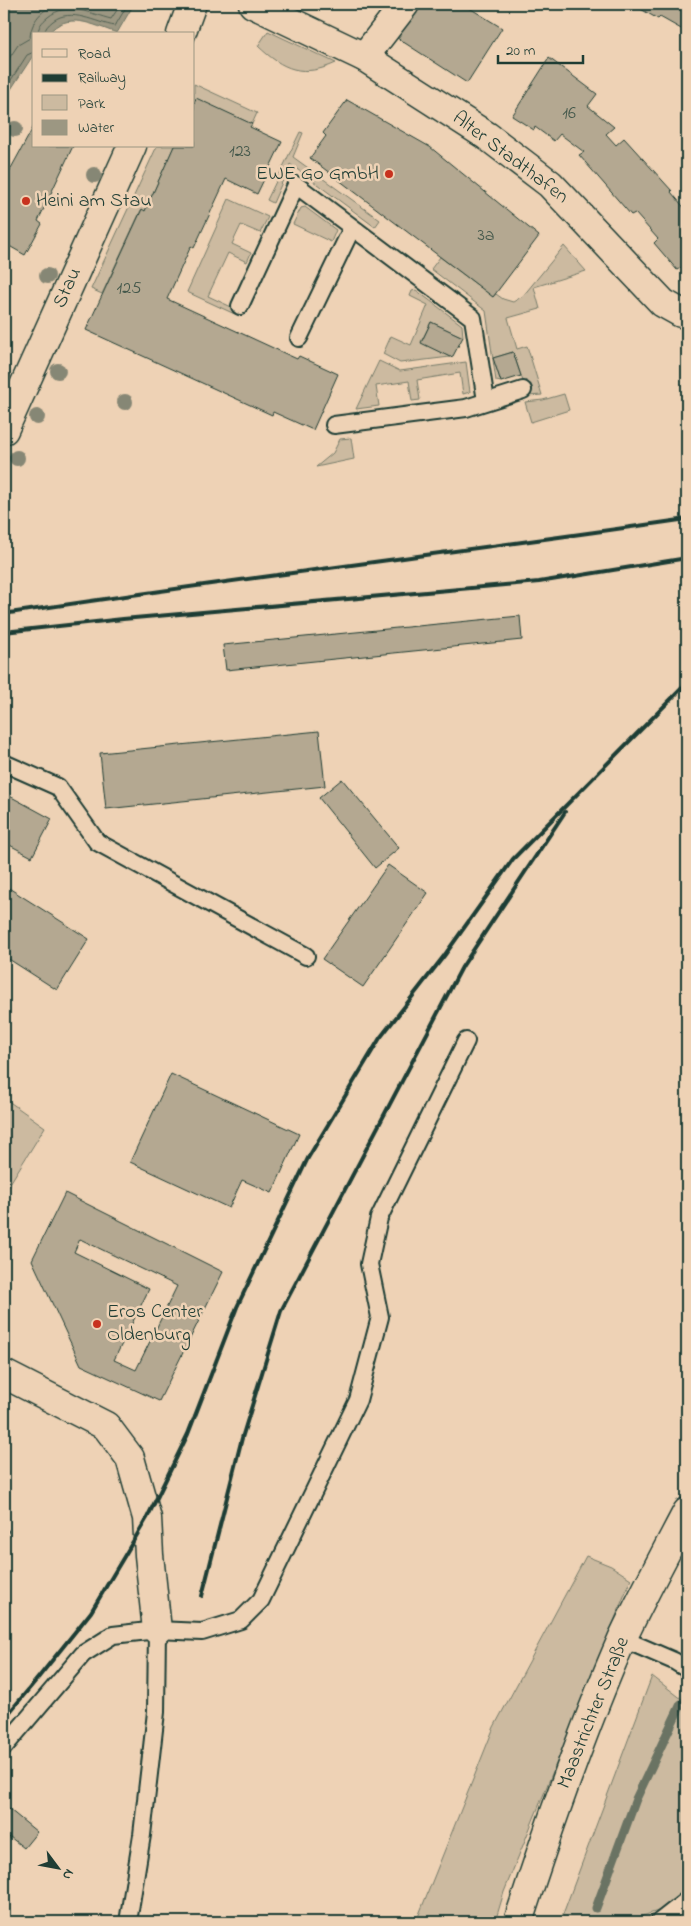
<svg xmlns="http://www.w3.org/2000/svg" width="691" height="1926" font-family="'Indie Flower',sans-serif">
	<style>
		.green { fill: #ccbaa0; stroke: #767c6a }
		.water { fill: #9c9782; stroke: #6a7363 }
		.lines { fill: none; stroke-linecap: round; stroke-linejoin: round }
		.shore { stroke: #516153; stroke-width: 1 }
		.stream { stroke: #6a7363; stroke-width: 9 }
		.building { fill: #b4a891; stroke: #1f3d34; fill-rule: evenodd }
		.lane-casing { stroke: #1f3d34; stroke-width: 20 }
		.street-casing { stroke: #1f3d34; stroke-width: 31 }
		.secondary-casing { stroke: #1f3d34; stroke-width: 31 }
		.lane { stroke: #eed2b5; stroke-width: 16 }
		.street { stroke: #eed2b5; stroke-width: 28 }
		.secondary { stroke: #eed2b5; stroke-width: 28 }
		.rail { stroke: #1f3d34; stroke-width: 4 }
		.tree { fill: #868774 }
		.poi-dot { fill: #c8321e; stroke: #eed2b5; stroke-width: 2 }
		.labels { text-anchor: middle; dominant-baseline: central; stroke-width: 5; stroke-linejoin: round; paint-order: stroke }
		.number-label { font-size: 18px; fill: #44584b }
		.street-label { font-size: 20px; fill: #1f3d34; stroke: #eed2b5 }
		.poi-label { font-size: 20px; fill: #1f3d34; stroke: #eed2b5; text-anchor: start }
	</style>
	<rect width="100%" height="100%" fill="#eed2b5"/>
	<filter id="ink" filterUnits="userSpaceOnUse"><feTurbulence type="fractalNoise" baseFrequency=".02" numOctaves="2"/><feDisplacementMap in="SourceGraphic" scale="10" xChannelSelector="R" yChannelSelector="G"/><feConvolveMatrix kernelMatrix="1 2 1 2 8 2 1 2 1" color-interpolation-filters="sRGB"/></filter>
	<g filter="url(#ink)">
		<!-- green -->
		<g class="green">
			<path d="M268 31 336 63C303 78 283 70 258 46Z"/>
			<path d="M194 84 257 113 252 124 196 99 194 104Z"/>
			<path d="M300 132 303 133 293 157 380 220 375 227 290 164 273 203 267 200Z"/>
			<path d="M157 146H174L145 211 141 210 102 294 91 289Z"/>
			<path d="M229 199 268 217 260 233 241 225 232 244 251 253 247 262 228 253 208 296 242 312 239 316 187 292Z"/>
			<path d="M305 207 336 230 331 242 293 224 301 208Z"/>
			<path d="M564 246 586 271 534 287 540 309 508 318 517 349 527 346 542 395 528 396 513 352 493 358 501 382 496 381 486 311 431 269 440 257 493 297 496 294 503 299 513 302 523 296Z"/>
			<path d="M416 290 462 325 463 337 431 322 421 342 450 357 400 363 383 354 391 336 411 345 428 305 410 296 412 291Z"/>
			<path d="M379 361 400 371 466 362 470 392 463 394 460 373 417 380 420 400 412 401 409 381 376 386 379 406 356 409Z"/>
			<path d="M564 394 569 410 531 422 525 402 543 400Z"/>
			<path d="M351 438 354 459 316 467 333 453 340 439Z"/>
			<path d="M4 1098 45 1127 4 1193Z"/>
			<path d="M586 1556 611 1566 631 1579 504 1892 495 1922H416L494 1727Z"/>
			<path d="M652 1676 687 1703V1888L661 1910 624 1922H560Z"/>
		</g>
		<!-- water -->
		<path class="water" d="M4 4H134L117 33C93 25 67 10 48 34H34V54L4 100Z"/>
		<g class="lines">
			<!-- shore -->
			<g class="shore">
				<path d="M38 34C38 26 42 22 48 17 67 1 91 14 111 19L121 4"/>
				<path d="M44 34C45 28 48 25 53 21 71 7 96 23 115 26L128 4"/>
				<path d="M4 66 18 45 30 38C31 21 42 8 59 4"/>
				<path d="M4 91 27 55 34 52"/>
			</g>
			<!-- stream -->
			<path class="stream" d="M596 1908 636 1799 681 1704"/>
		</g>
		<!-- building -->
		<g class="building">
			<path d="M424 4H463L502 28 467 83 394 36 408 18 410 20Z"/>
			<path d="M632 4H687V31L684 29 683 30 660 17 658 19Z"/>
			<path d="M549 58 597 94 588 106 614 127 606 134 616 145 624 138 672 191 671 192 687 211V264L677 270 654 243 658 239 635 213 631 215 579 155 584 152 560 134 554 141 535 127 534 130 512 116Z"/>
			<path d="M196 98 252 124 250 127 282 142 257 194 226 179 194 248 191 246 167 299 297 359 299 356 338 374 313 430 273 412 272 415 86 330 142 209 145 211 174 146H194V104Z"/>
			<path d="M347 100 430 147 539 236 493 297 310 158 326 136 323 133Z"/>
			<path d="M34 126V146H73L38 221 42 224 25 255 4 243V181Z"/>
			<path d="M431 322 463 337 453 356 450 357 421 343Z"/>
			<path d="M513 352 521 376 501 382 493 358Z"/>
			<path d="M520 616 522 640 226 670 223 645Z"/>
			<path d="M319 731 325 786 106 809 100 753Z"/>
			<path d="M342 779 399 848 375 868 319 798Z"/>
			<path d="M4 793 52 819 32 857 4 842Z"/>
			<path d="M388 865 428 893 363 987 322 959Z"/>
			<path d="M4 885 89 939 57 990 4 956Z"/>
			<path d="M171 1074 299 1134 272 1193 242 1180 229 1208 130 1162Z"/>
			<path d="M65 1193 223 1272 159 1401 81 1365 32 1260ZM80 1239 177 1286 136 1370 114 1360 149 1289 74 1252Z"/>
			<path d="M4 1805 37 1832 24 1848 10 1837 4 1844Z"/>
		</g>
		<g class="lines">
			<defs>
				<g id="lane">
					<path d="M240 306 296 185 473 318 486 401"/>
					<path d="M299 338 352 228"/>
					<path d="M334 425 466 408 523 390"/>
					<path d="M4 763 58 787 97 842 306 956"/>
					<path d="M623 1639 674 1661 687 1669"/>
					<path d="M4 1747 83 1654 113 1635 157 1630 202 1632 241 1620 261 1600 358 1400 380 1317 369 1264 379 1218 466 1041"/>
					<path d="M128 1922 142 1835 156 1712 157 1630"/>
					<path d="M659 1922 687 1900"/>
				</g>
				<g id="street">
					<path d="M253 4 364 57 487 136 550 184 663 303 681 313 687 314"/>
					<path d="M181 34 192 4"/>
					<path d="M364 57 405 4"/>
					<path d="M4 430 132 146"/>
					<path d="M4 1374 106 1426 130 1458 147 1518 149 1555 157 1630"/>
				</g>
				<path id="secondary" d="M518 1922C549 1826 582 1730 623 1637 643 1595 665 1554 687 1512"/>
			</defs>
			<!-- lane casing -->
			<use href="#lane" class="lane-casing"/>
			<!-- street casing -->
			<use href="#street" class="street-casing"/>
			<!-- secondary casing -->
			<use href="#secondary" class="secondary-casing"/>
			<!-- lane -->
			<use href="#lane" class="lane"/>
			<!-- street -->
			<use href="#street" class="street"/>
			<!-- secondary -->
			<use href="#secondary" class="secondary"/>
			<!-- rail -->
			<g class="rail">
				<path d="M4 614C231 579 460 552 687 519"/>
				<path d="M4 632 123 619 539 582 687 558"/>
				<path d="M4 1539 7 1531"/>
				<path d="M202 1596 242 1438 281 1311 462 967 565 812"/>
				<path d="M4 1719 38 1678 91 1612 147 1518 188 1434 237 1307 308 1158 380 1038 444 956 513 859 687 683"/>
			</g>
		</g>
		<!-- trees -->
		<g class="tree">
			<circle cx="15" cy="129" r="8"/>
			<circle cx="94" cy="175" r="8"/>
			<circle cx="47" cy="276" r="8"/>
			<circle cx="58" cy="371" r="8"/>
			<circle cx="125" cy="402" r="8"/>
			<circle cx="37" cy="417" r="8"/>
			<circle cx="17" cy="458" r="8"/>
		</g>
	</g>
	<!-- markers -->
	<g class="poi-dot">
		<circle cx="389" cy="174" r="5"/>
		<circle cx="26" cy="201" r="5"/>
		<circle cx="97" cy="1324" r="5"/>
	</g>
	<g class="labels">
		<!-- number labels -->
		<g class="number-label">
			<text x="569" y="114">16</text>
			<text x="240" y="152">123</text>
			<text x="486" y="236">3a</text>
			<text x="129" y="289">125</text>
		</g>
		<!-- street labels -->
		<g class="street-label">
			<text transform="translate(510 158) rotate(37)">Alter Stadthafen</text>
			<text transform="translate(68 288) rotate(-66)">Stau</text>
			<text transform="translate(594 1713) rotate(-68)">Maastrichter Straße</text>
		</g>
		<!-- poi labels -->
		<g class="poi-label">
			<text x="379" y="174" text-anchor="end">EWE Go GmbH</text>
			<text x="36" y="201">Heini am Stau</text>
			<text x="107" y="1312">Eros Center<tspan x="107" dy="23">Oldenburg</tspan></text>
		</g>
	</g>
	<!-- margin -->
	<rect width="691" height="1926" fill="none" stroke="#eed2b5" stroke-width="20"/>
	<rect x="10" y="10" width="671" height="1906" fill="none" stroke="#1f3d34" stroke-width="2" filter="url(#ink)"/>
	<!-- legend -->
	<rect x="32" y="32" width="162" height="115" fill="#eed2b5" stroke="#9b9681"/>
	<rect x="42" y="49" width="25" height="8" fill="#eed2b5" stroke="#9b9681"/>
	<text x="78" y="58" font-size="15" fill="#1f3d34">Road</text>
	<rect x="42" y="74" width="25" height="8" fill="#1f3d34" stroke="#9b9681"/>
	<text x="78" y="82" font-size="15" fill="#1f3d34">Railway</text>
	<rect x="42" y="95" width="25" height="15" fill="#ccbaa0" stroke="#9b9681"/>
	<text x="78" y="108" font-size="15" fill="#1f3d34">Park</text>
	<rect x="42" y="120" width="25" height="15" fill="#9c9782" stroke="#9b9681"/>
	<text x="78" y="132" font-size="15" fill="#1f3d34">Water</text>
	<!-- north arrow -->
	<g transform="translate(58 1868) rotate(122)" stroke="#eed2b5" stroke-width="4" paint-order="stroke">
	<path d="M0-4L9 19L0 12L-9 19Z" fill="#1f3d34"/>
	<text y="-8" font-size="14" font-weight="bold" text-anchor="middle" fill="#1f3d34">N</text>
	</g>
	<!-- scale -->
	<path d="M498 55v8h85v-8" fill="none" stroke="#1f3d34" stroke-width="2.5"/>
	<text x="506" y="55" font-size="15" fill="#1f3d34" stroke="#eed2b5" stroke-width="4" paint-order="stroke">20 m</text>
</svg>
